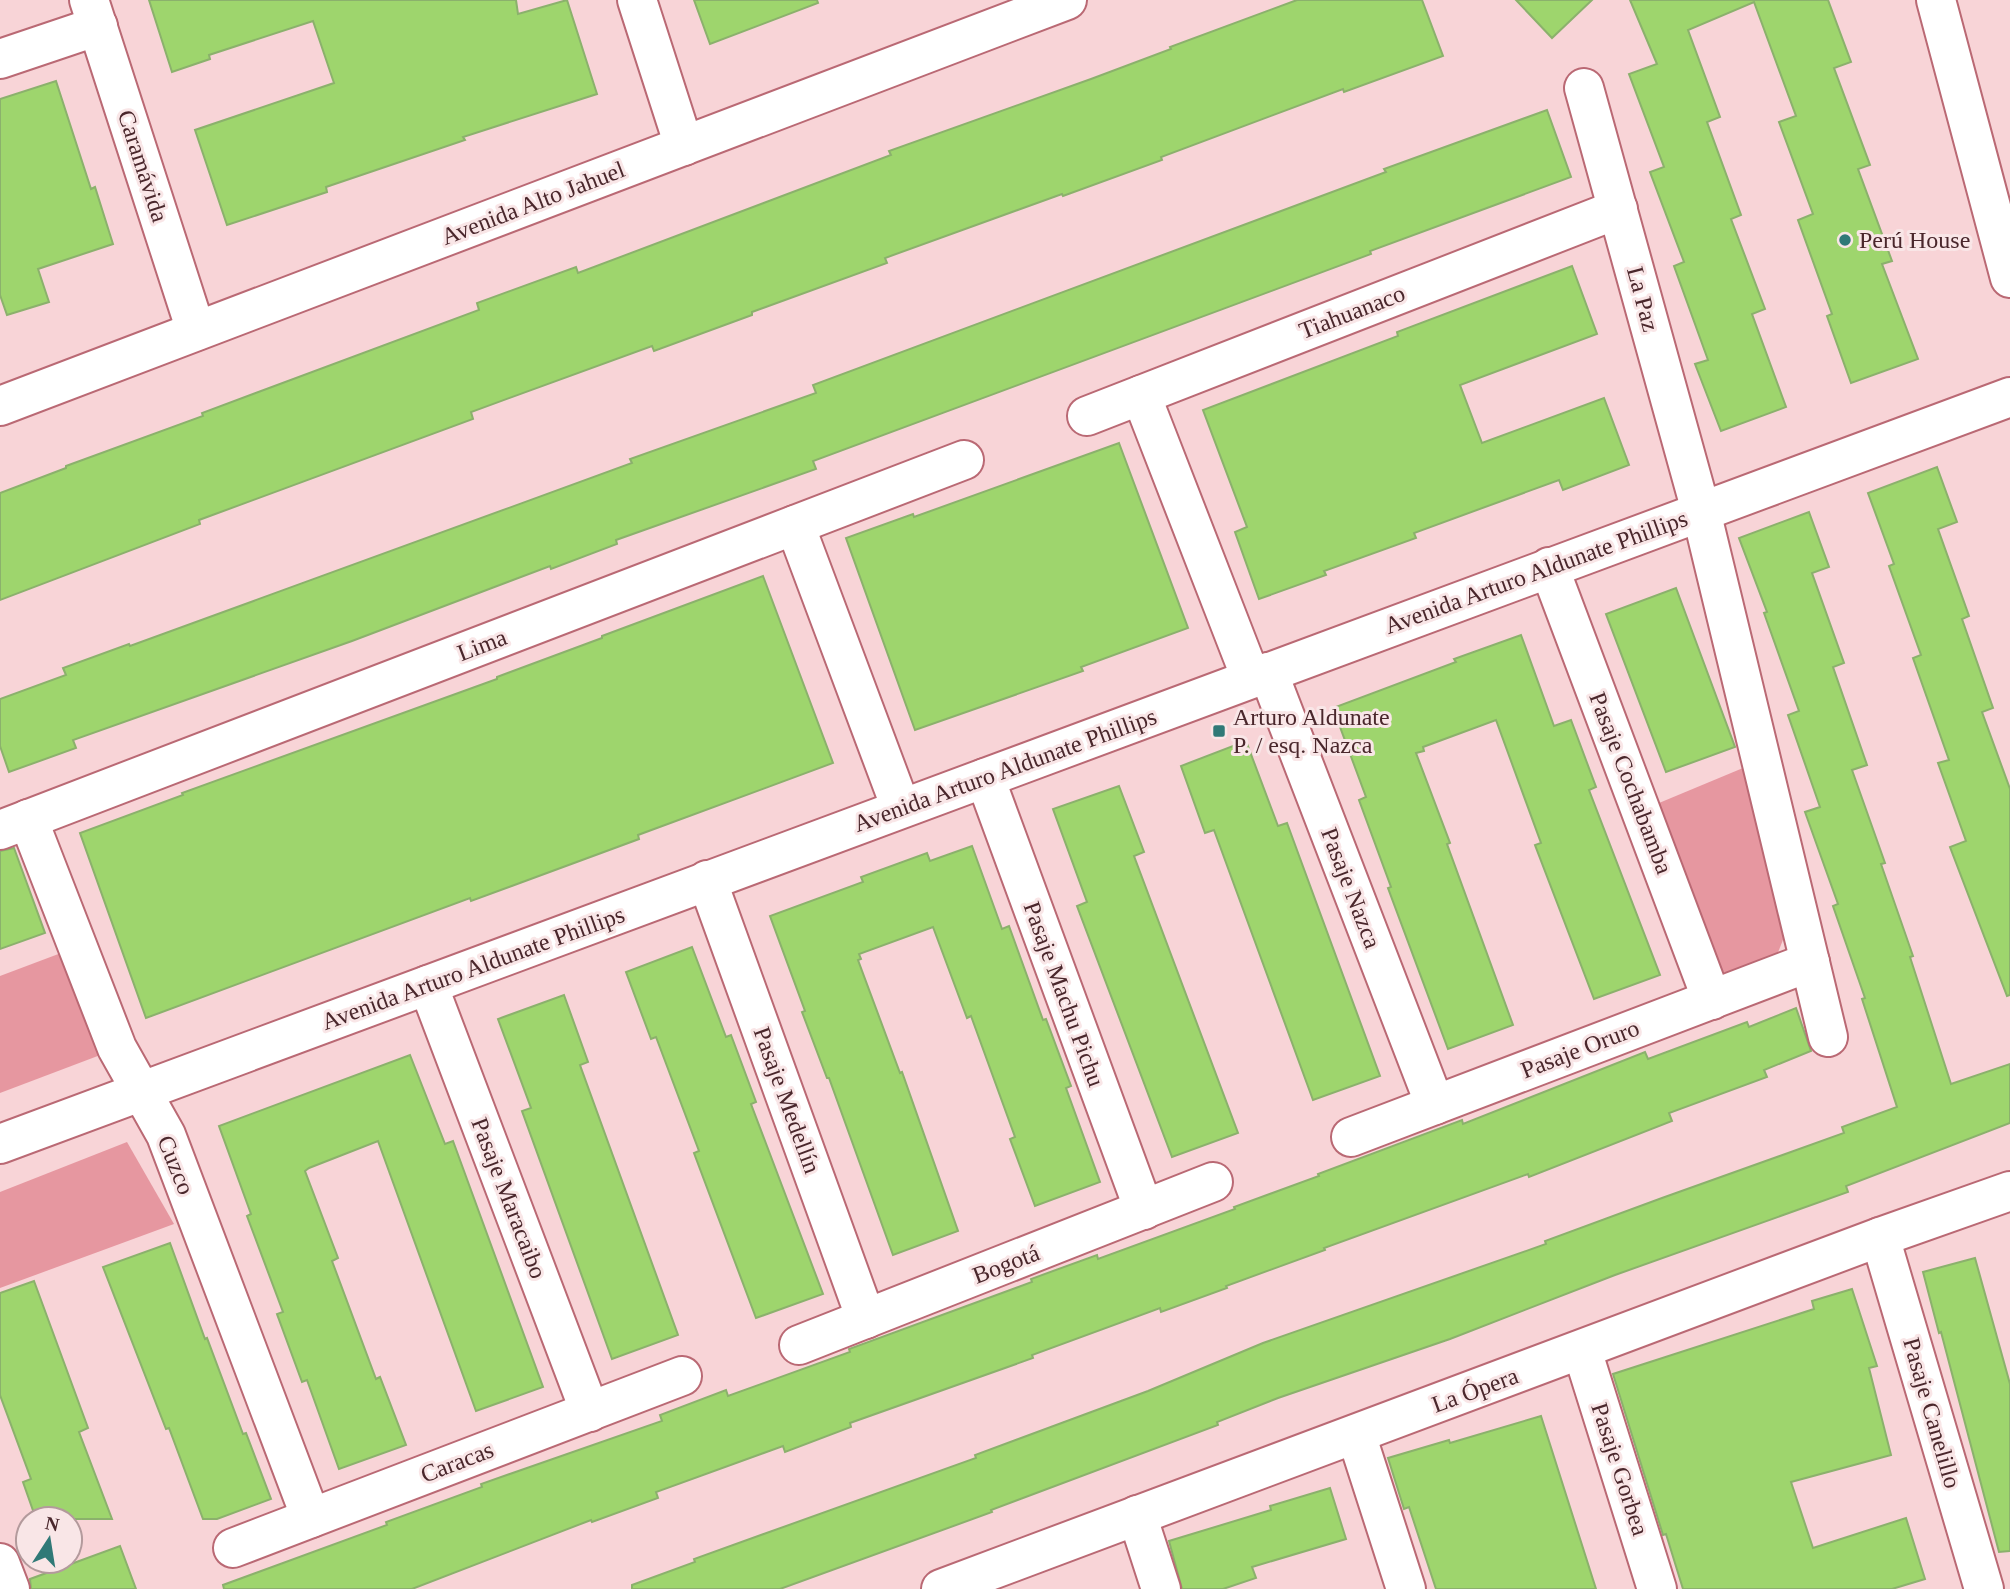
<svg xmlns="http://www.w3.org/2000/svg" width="2010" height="1589" font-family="'Times New Roman',serif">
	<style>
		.green { fill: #e697a0 }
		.building { fill: #9ed56d; stroke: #8bb16c; stroke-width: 2 }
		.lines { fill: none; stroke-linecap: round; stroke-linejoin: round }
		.minor-casing { stroke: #ba6974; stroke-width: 42 }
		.tertiary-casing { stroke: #ba6974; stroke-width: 42 }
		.secondary-casing { stroke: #ba6974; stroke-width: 42 }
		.minor { stroke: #fff; stroke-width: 38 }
		.tertiary { stroke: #fff; stroke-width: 38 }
		.secondary { stroke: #fff; stroke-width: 38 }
		.poi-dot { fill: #307977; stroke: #f9e6e7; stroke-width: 2.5 }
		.labels { text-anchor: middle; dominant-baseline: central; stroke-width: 6; stroke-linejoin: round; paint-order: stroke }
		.street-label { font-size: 24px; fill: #4a272c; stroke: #f9e6e7 }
		.poi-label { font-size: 24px; fill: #4a272c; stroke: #f9e6e7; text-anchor: start }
	</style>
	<rect width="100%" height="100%" fill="#f8d4d7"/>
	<!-- green -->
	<g class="green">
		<path d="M1743 768 1788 927 1777 955 1726 973 1712 966 1659 803Z"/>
		<path d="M69 950 103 1054 0 1093V976Z"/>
		<path d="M127 1142 174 1224 0 1288V1192Z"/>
	</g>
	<!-- building -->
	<g class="building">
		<path d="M149 0H516L518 14 567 0 597 94 463 137 465 140 326 187 327 192 227 225 195 130 334 83 313 21 209 55 210 59 172 72Z"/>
		<path d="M694 0H817L818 3 710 44Z"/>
		<path d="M1297 0H1422L1443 56 1344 92 1343 89 1161 157 1162 160 1063 196 1062 194 885 258 887 263 752 312V315L654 351 652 346 471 412 473 419 199 520 200 524 0 600V493L66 468V466L203 416 202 413 479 310 477 303 576 267 578 273 891 155 889 151 1091 79 1171 49 1170 47Z"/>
		<path d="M1516 0H1592L1552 38Z"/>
		<path d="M1630 0H1828L1851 62 1834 68 1870 165 1858 169 1892 261 1882 264 1918 359 1851 383 1827 316 1832 314 1798 220 1813 214 1779 122 1796 116 1754 2 1688 30 1720 117 1707 122 1741 215 1731 219 1765 309 1752 314 1786 407 1721 431 1695 364 1708 360 1674 266 1684 262 1650 172 1664 167 1629 74 1657 64Z"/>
		<path d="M56 81 91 189 95 187 113 244 38 269 49 302 7 315 0 295V99Z"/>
		<path d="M1547 110 1571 177 1370 251 1371 254 813 461 816 469 616 540 617 544 551 569 550 566 352 641 73 740 76 748 9 772 0 746V699L66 675 63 668 129 644 130 646 632 463 630 459 816 393 813 385 1386 172 1384 169Z"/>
		<path d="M1572 266 1597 334 1460 385 1482 443 1604 398 1629 465 1563 490 1559 480 1414 533 1416 538 1324 571 1326 575 1259 599 1235 532 1247 527 1203 410 1398 336 1397 332Z"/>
		<path d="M1119 443 1188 628 1081 667 1083 671 915 730 846 538 913 514 914 517Z"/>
		<path d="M1937 467 1957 522 1938 529 1969 616 1962 619 1993 708 1982 712 2010 789V995L2007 996 1950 847 1966 841 1938 763 1949 760 1913 658 1921 655 1889 566 1894 564 1868 493Z"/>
		<path d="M1809 512 1829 567 1812 573 1844 663 1833 667 1867 765 1852 770 1885 863 1881 864 1913 956 1910 957 1951 1084 2010 1064V1123L1846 1186 1848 1192 1615 1275 1450 1339 1278 1398 1217 1422 1218 1425 991 1510 992 1512 780 1589H632V1585L695 1562 694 1559 976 1458 975 1455 1148 1391 1263 1343 1546 1244 1545 1241 1662 1198 1844 1133 1842 1127 1897 1107 1862 999 1865 998 1833 906 1838 904 1805 812 1820 807 1788 715 1799 711 1764 613 1767 612 1739 538Z"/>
		<path d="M763 576 833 763 638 835 639 839 471 901 470 898 146 1018 80 833 183 795 182 793 497 679V677L602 638V636Z"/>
		<path d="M1676 588 1735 747 1666 772 1606 614Z"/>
		<path d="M1521 635 1554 726 1571 720 1596 787 1589 790 1660 975 1594 999 1535 845 1541 843 1496 720 1423 747 1424 751 1416 753 1450 843 1447 844 1513 1025 1448 1049 1388 888 1391 887 1359 800 1366 797 1333 708 1456 662 1454 659Z"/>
		<path d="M1246 741 1278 826 1287 823 1380 1076 1313 1100 1214 830 1205 833 1181 766Z"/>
		<path d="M1119 786 1144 852 1134 856 1238 1133 1172 1157 1077 906 1087 902 1053 809Z"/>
		<path d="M972 846 1002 929 1009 926 1043 1020 1046 1019 1071 1086 1066 1088 1100 1182 1035 1206 1010 1139 1015 1137 971 1016 967 1018 933 927 859 954 861 959 858 960 900 1073 902 1072 958 1231 893 1255 829 1078H827L802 1012 805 1011 770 916 863 882 861 877 927 853 930 861Z"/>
		<path d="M14 848 45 933 0 949V851Z"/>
		<path d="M692 947 726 1037 731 1035 756 1102 751 1104 823 1294 756 1318 694 1153 699 1151 656 1037 651 1039 626 972Z"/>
		<path d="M564 995 588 1062 580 1065 678 1335 612 1359 522 1111 531 1108 498 1019Z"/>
		<path d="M1796 1008 1811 1051 1764 1070 1767 1077 1669 1113 1672 1121 1529 1177 1528 1174 1324 1248 1325 1250 1226 1286 1227 1288 1161 1312 1160 1308 1032 1355 1033 1358 850 1423 851 1427 785 1452 783 1446 656 1492 658 1498 592 1522 591 1520 412 1589H224L223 1585 387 1525 386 1522 482 1487 481 1484 662 1421 660 1415 726 1390 728 1396 850 1352 849 1349 1032 1282 1031 1279 1097 1255 1098 1259 1235 1209 1234 1207 1319 1176 1318 1174 1462 1120 1463 1124 1645 1052 1648 1059 1747 1022 1749 1027Z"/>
		<path d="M410 1055 445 1144 453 1141 543 1387 476 1411 378 1141 309 1168 305 1171 338 1258 332 1261 376 1379 380 1377 406 1445 339 1469 307 1380 302 1382 277 1314 283 1312 247 1216 251 1214 219 1126Z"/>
		<path d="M170 1243 205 1339 207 1338 243 1434 246 1433 271 1499 217 1519H203L169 1428 166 1429 103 1267Z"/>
		<path d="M1975 1258 2010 1384V1551L1999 1552 1941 1332 1939 1333 1923 1272Z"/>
		<path d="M34 1281 88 1428 79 1432 112 1519H36L23 1482 31 1479 0 1395V1293Z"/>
		<path d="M1852 1289 1877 1366 1869 1368 1891 1455 1791 1482 1813 1548 1906 1518 1925 1579 1892 1589H1683L1666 1534 1663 1535 1613 1374 1814 1309 1812 1301Z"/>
		<path d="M1541 1416 1596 1589H1436L1409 1507 1404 1509 1388 1458 1449 1440 1450 1443Z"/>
		<path d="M1330 1488 1346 1539 1252 1567 1256 1578 1223 1589H1182L1169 1541 1271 1510 1270 1506Z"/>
		<path d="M120 1546 136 1589H31L30 1579Z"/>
	</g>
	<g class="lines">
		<defs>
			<g id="minor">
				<path d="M89 0 196 331"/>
				<path d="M637 0 684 146"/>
				<path d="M0 59 98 26"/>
				<path d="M1584 88 1701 511 1828 1037"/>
				<path d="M1141 395 1251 678"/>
				<path d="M1087 416 1618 209"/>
				<path d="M795 525 901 808"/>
				<path d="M1549 567 1712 1000"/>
				<path d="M1268 672 1435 1105"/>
				<path d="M985 778 1144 1210"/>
				<path d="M28 819 117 1048 166 1135 311 1518"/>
				<path d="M0 830 964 460"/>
				<path d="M707 880 866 1319"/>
				<path d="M428 985 590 1412"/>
				<path d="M1351 1137 1810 962"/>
				<path d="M0 1144 2010 397"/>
				<path d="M1880 1237 1984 1589"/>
				<path d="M799 1345 1213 1182"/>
				<path d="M1582 1350 1657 1589"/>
				<path d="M1356 1434 1406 1589"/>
				<path d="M1137 1515 1161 1589"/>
				<path d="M233 1548 682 1376"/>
				<path d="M0 1563 10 1589"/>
				<path d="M941 1589 1880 1237 2010 1191"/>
			</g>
			<path id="tertiary" d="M0 406 1067 0"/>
			<path id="secondary" d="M1936 0 2010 278"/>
		</defs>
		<!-- minor casing -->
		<use href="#minor" class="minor-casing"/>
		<!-- tertiary casing -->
		<use href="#tertiary" class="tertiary-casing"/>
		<!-- secondary casing -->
		<use href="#secondary" class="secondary-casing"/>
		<!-- minor -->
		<use href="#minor" class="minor"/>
		<!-- tertiary -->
		<use href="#tertiary" class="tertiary"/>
		<!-- secondary -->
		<use href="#secondary" class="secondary"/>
	</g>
	<!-- markers -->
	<g class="poi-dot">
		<circle cx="1845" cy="240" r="7"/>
		<rect x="1212" y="724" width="14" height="14" rx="3.5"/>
	</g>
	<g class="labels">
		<!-- street labels -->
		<g class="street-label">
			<text transform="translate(143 166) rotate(72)">Caramávida</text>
			<text transform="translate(533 203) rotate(-21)">Avenida Alto Jahuel</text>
			<text transform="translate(1643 299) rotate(75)">La Paz</text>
			<text transform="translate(1352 312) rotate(-21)">Tiahuanaco</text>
			<text transform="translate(1536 572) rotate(-20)">Avenida Arturo Aldunate Phillips</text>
			<text transform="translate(482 645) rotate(-21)">Lima</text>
			<text transform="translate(1005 770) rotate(-20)">Avenida Arturo Aldunate Phillips</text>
			<text transform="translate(1631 783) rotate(69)">Pasaje Cochabamba</text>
			<text transform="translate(1351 888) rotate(69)">Pasaje Nazca</text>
			<text transform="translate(473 968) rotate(-20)">Avenida Arturo Aldunate Phillips</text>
			<text transform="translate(1064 994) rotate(70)">Pasaje Machu Pichu</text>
			<text transform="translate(1580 1049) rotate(-21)">Pasaje Oruro</text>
			<text transform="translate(787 1100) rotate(70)">Pasaje Medellín</text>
			<text transform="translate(176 1165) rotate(68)">Cuzco</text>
			<text transform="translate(509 1198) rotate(69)">Pasaje Maracaibo</text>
			<text transform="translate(1006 1264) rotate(-21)">Bogotá</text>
			<text transform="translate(1475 1390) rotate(-20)">La Ópera</text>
			<text transform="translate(1932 1413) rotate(74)">Pasaje Canelillo</text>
			<text transform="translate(457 1462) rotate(-21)">Caracas</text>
			<text transform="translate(1620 1469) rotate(72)">Pasaje Gorbea</text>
		</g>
		<!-- poi labels -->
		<g class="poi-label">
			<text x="1859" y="240">Perú House</text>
			<text x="1233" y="717">Arturo Aldunate<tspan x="1233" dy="28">P. / esq. Nazca</tspan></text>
		</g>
	</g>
	<!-- north arrow -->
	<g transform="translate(49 1540) rotate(12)"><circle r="33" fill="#f9e6e7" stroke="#b39a9c" stroke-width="2"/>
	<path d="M0-5L12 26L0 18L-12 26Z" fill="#307977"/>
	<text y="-10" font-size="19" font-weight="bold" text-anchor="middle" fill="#4a272c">N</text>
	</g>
</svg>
